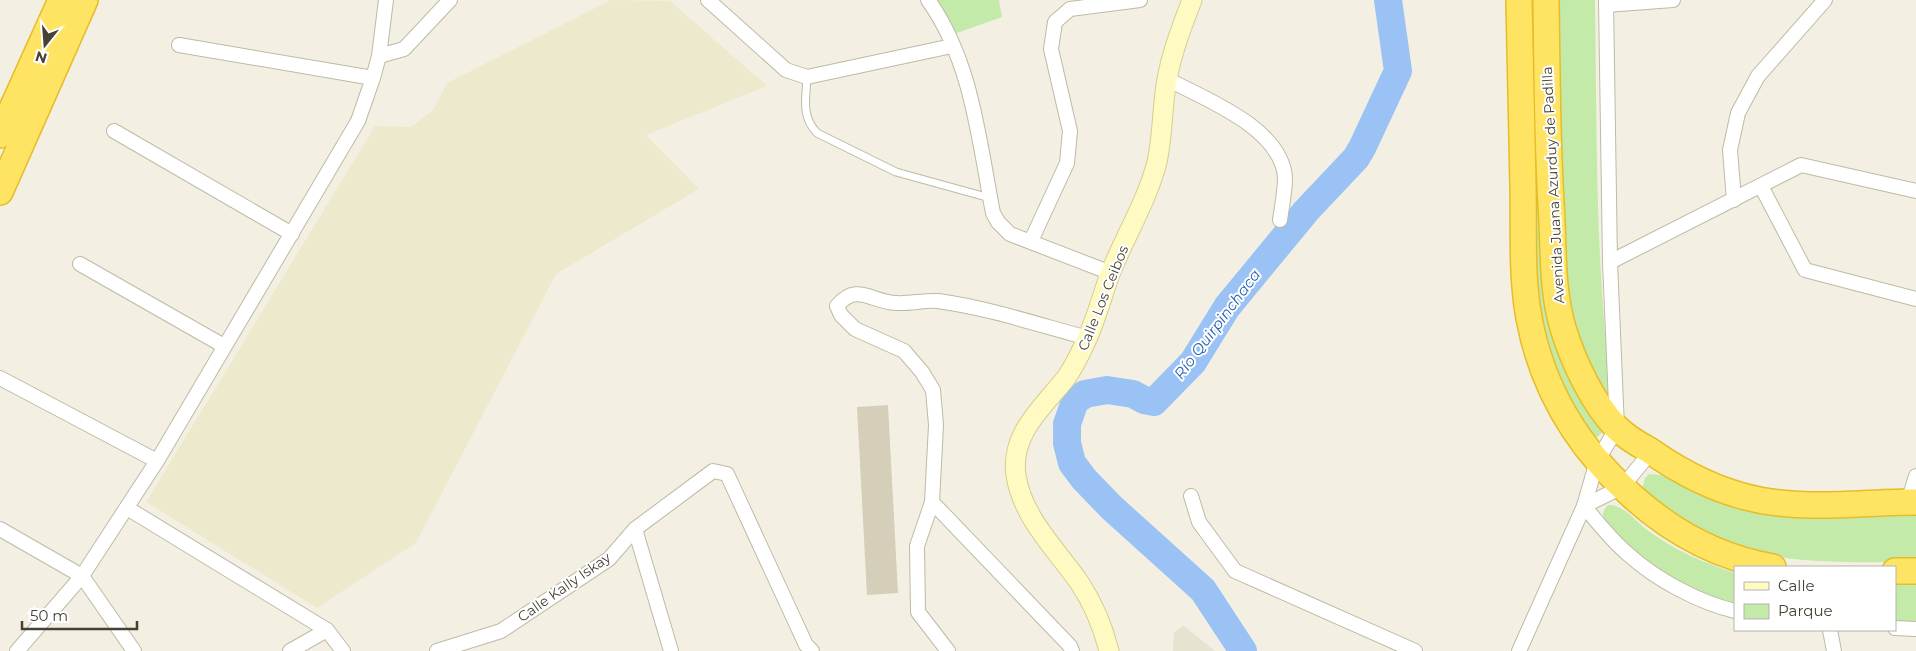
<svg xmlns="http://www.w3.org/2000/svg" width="1916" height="651" font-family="Montserrat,sans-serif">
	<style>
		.residential { fill: #e7e3d1 }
		.education { fill: #ede9cc }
		.green { fill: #c3eaa9 }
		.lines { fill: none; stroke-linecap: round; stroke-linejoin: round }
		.river { stroke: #9bc2f4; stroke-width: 28 }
		.building { fill: #d5ceb8 }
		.lane-casing { stroke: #bebaa5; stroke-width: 9 }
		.street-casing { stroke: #bebaa5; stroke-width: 16 }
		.secondary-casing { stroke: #d5ce90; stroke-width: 21 }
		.highway-casing { stroke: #e5bd2a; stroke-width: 28 }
		.lane { stroke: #fff; stroke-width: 7 }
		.street { stroke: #fff; stroke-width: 14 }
		.secondary { stroke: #fffac1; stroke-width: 19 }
		.highway { stroke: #ffe362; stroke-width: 25 }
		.labels { text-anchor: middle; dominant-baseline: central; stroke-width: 4; stroke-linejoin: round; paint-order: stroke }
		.street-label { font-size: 14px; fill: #454133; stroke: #fff }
		.water-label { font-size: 15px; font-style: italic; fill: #2763b6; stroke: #fff }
	</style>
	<rect width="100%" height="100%" fill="#f3f0e3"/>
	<!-- residential -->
	<path class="residential" d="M1184 626 1215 651H1173L1174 632Z"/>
	<!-- education -->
	<path class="education" d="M611 0 670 1 767 86 646 135 699 189 556 274 416 543 317 608 146 502 375 126 411 127 433 110 447 83Z"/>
	<!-- green -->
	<g class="green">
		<path d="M935 0H999L1002 17 957 33Z"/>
		<path d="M1527 0H1536L1547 292 1607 428 1592 442 1571 411 1537 318Z"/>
		<path d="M1556 0H1595C1597 136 1595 272 1613 407L1585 362 1566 304Z"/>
		<path d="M1649 474 1661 475 1701 496 1737 505 1916 513V562C1847 562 1769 566 1704 536 1682 525 1661 507 1641 493L1645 478Z"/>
		<path d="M1608 505C1625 504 1637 524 1650 532 1676 551 1705 563 1735 573V606C1712 600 1687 589 1667 577 1652 567 1606 532 1603 515 1603 511 1605 508 1608 505Z"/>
		<path d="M1895 582H1916V625L1895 624Z"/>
	</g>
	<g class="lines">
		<!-- river -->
		<path class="river" d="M1243 651 1203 590 1111 507 1084 479 1072 463 1067 443V424L1075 401 1085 394 1107 390 1133 394 1144 400 1154 402 1193 362 1227 307 1306 211 1356 158 1362 148 1398 71 1388 0"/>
	</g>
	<!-- building -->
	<path class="building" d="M888 405 898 593 867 595 857 407Z"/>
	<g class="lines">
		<defs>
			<path id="lane" d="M807 77C806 99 801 116 817 133L896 172 990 198"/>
			<g id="street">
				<path d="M708 0 786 70 807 77 952 46"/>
				<path d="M928 0C972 61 979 141 993 213L998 222 1010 234 1111 273"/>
				<path d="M1606 5 1673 0"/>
				<path d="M179 45 373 78"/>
				<path d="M379 56 404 49 450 0"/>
				<path d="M1167 79C1205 99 1282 128 1285 178 1285 191 1282 206 1280 220"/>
				<path d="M114 131 292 234"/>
				<path d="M1761 186 1805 270 1916 299"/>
				<path d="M1734 200 1730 150 1738 113 1758 76 1825 0"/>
				<path d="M1031 241 1067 163 1070 131 1051 49 1055 22 1070 9 1140 0"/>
				<path d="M1610 262 1801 165 1916 191"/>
				<path d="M80 264 224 346"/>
				<path d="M0 378 157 461"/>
				<path d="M1191 496 1199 522 1235 571 1415 651"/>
				<path d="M932 502 1070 646 1072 651"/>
				<path d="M1908 502 1916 476"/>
				<path d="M1584 506C1598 523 1612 541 1629 555 1657 580 1698 602 1735 611"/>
				<path d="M1584 506 1622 487 1651 452"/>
				<path d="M127 508 327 630 343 651"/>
				<path d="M0 529 82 576 134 651"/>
				<path d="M635 529 671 651"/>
				<path d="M1895 628 1916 629"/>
				<path d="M1830 630 1834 651"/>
				<path d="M17 651 82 576 157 461 358 121 373 78 379 56 386 0"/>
				<path d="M290 651 327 630"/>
				<path d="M437 651 501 631 609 559 635 529 713 471 727 474 806 645 812 651"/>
				<path d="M948 651 918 612 917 546 932 502 936 425 933 390 922 372 904 351 855 329 841 315 837 306C857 282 871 302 896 303 910 304 924 300 938 301 989 308 1039 325 1088 338"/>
				<path d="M1519 651 1584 506 1597 461 1617 428 1610 262 1606 0"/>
			</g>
			<path id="secondary" d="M1109 651C1103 627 1093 603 1079 582 1056 549 1022 517 1016 475 1010 434 1043 407 1066 378 1074 367 1080 354 1086 341 1096 320 1102 296 1110 274 1125 236 1147 201 1157 162 1163 135 1162 106 1167 79 1172 52 1182 26 1192 0"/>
			<g id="highway">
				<path d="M1519 0C1520 62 1522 124 1523 185 1524 229 1521 275 1529 318 1542 389 1579 449 1633 497 1672 532 1720 558 1773 567"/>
				<path d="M1546 0C1547 68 1547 135 1551 203 1554 244 1551 288 1563 328 1573 361 1593 404 1617 428 1626 437 1638 444 1649 450 1683 474 1718 492 1759 500 1810 510 1865 502 1916 502"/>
				<path d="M0 135 61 0"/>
				<path d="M0 192 85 0"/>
				<path d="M1895 571H1916"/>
			</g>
		</defs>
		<!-- lane casing -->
		<use href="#lane" class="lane-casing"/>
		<!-- street casing -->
		<use href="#street" class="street-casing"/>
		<!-- secondary casing -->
		<use href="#secondary" class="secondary-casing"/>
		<!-- highway casing -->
		<use href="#highway" class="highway-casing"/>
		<!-- lane -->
		<use href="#lane" class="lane"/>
		<!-- street -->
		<use href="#street" class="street"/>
		<!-- secondary -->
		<use href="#secondary" class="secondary"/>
		<!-- highway -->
		<use href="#highway" class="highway"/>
	</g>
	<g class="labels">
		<!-- street labels -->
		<g class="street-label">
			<text transform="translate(1553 185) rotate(-93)">Avenida Juana Azurduy de Padilla</text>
			<text transform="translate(1103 298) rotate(-68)">Calle Los Ceibos</text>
			<text transform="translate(564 587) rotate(-35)">Calle Kally Iskay</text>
		</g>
		<!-- water labels -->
		<g class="water-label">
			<text transform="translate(1217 324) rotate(-53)">Río Quirpinchaca</text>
		</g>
	</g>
	<!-- legend -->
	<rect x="1734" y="566" width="162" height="65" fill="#ffffff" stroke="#b5b3ad"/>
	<rect x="1744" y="582" width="25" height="8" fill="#fffac1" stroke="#b5b3ad"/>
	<text x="1778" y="591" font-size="15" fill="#454133">Calle</text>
	<rect x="1744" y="604" width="25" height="15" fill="#c3eaa9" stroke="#b5b3ad"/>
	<text x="1778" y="616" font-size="15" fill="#454133">Parque</text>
	<!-- north arrow -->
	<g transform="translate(45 45) rotate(197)" stroke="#ffffff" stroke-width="4" paint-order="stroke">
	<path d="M0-4L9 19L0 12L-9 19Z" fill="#454133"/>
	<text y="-8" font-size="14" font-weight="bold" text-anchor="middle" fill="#454133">N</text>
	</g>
	<!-- scale -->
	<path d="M22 621v8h115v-8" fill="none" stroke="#454133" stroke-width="2.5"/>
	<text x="30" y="621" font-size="15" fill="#454133" stroke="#ffffff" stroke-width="4" paint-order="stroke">50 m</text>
</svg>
